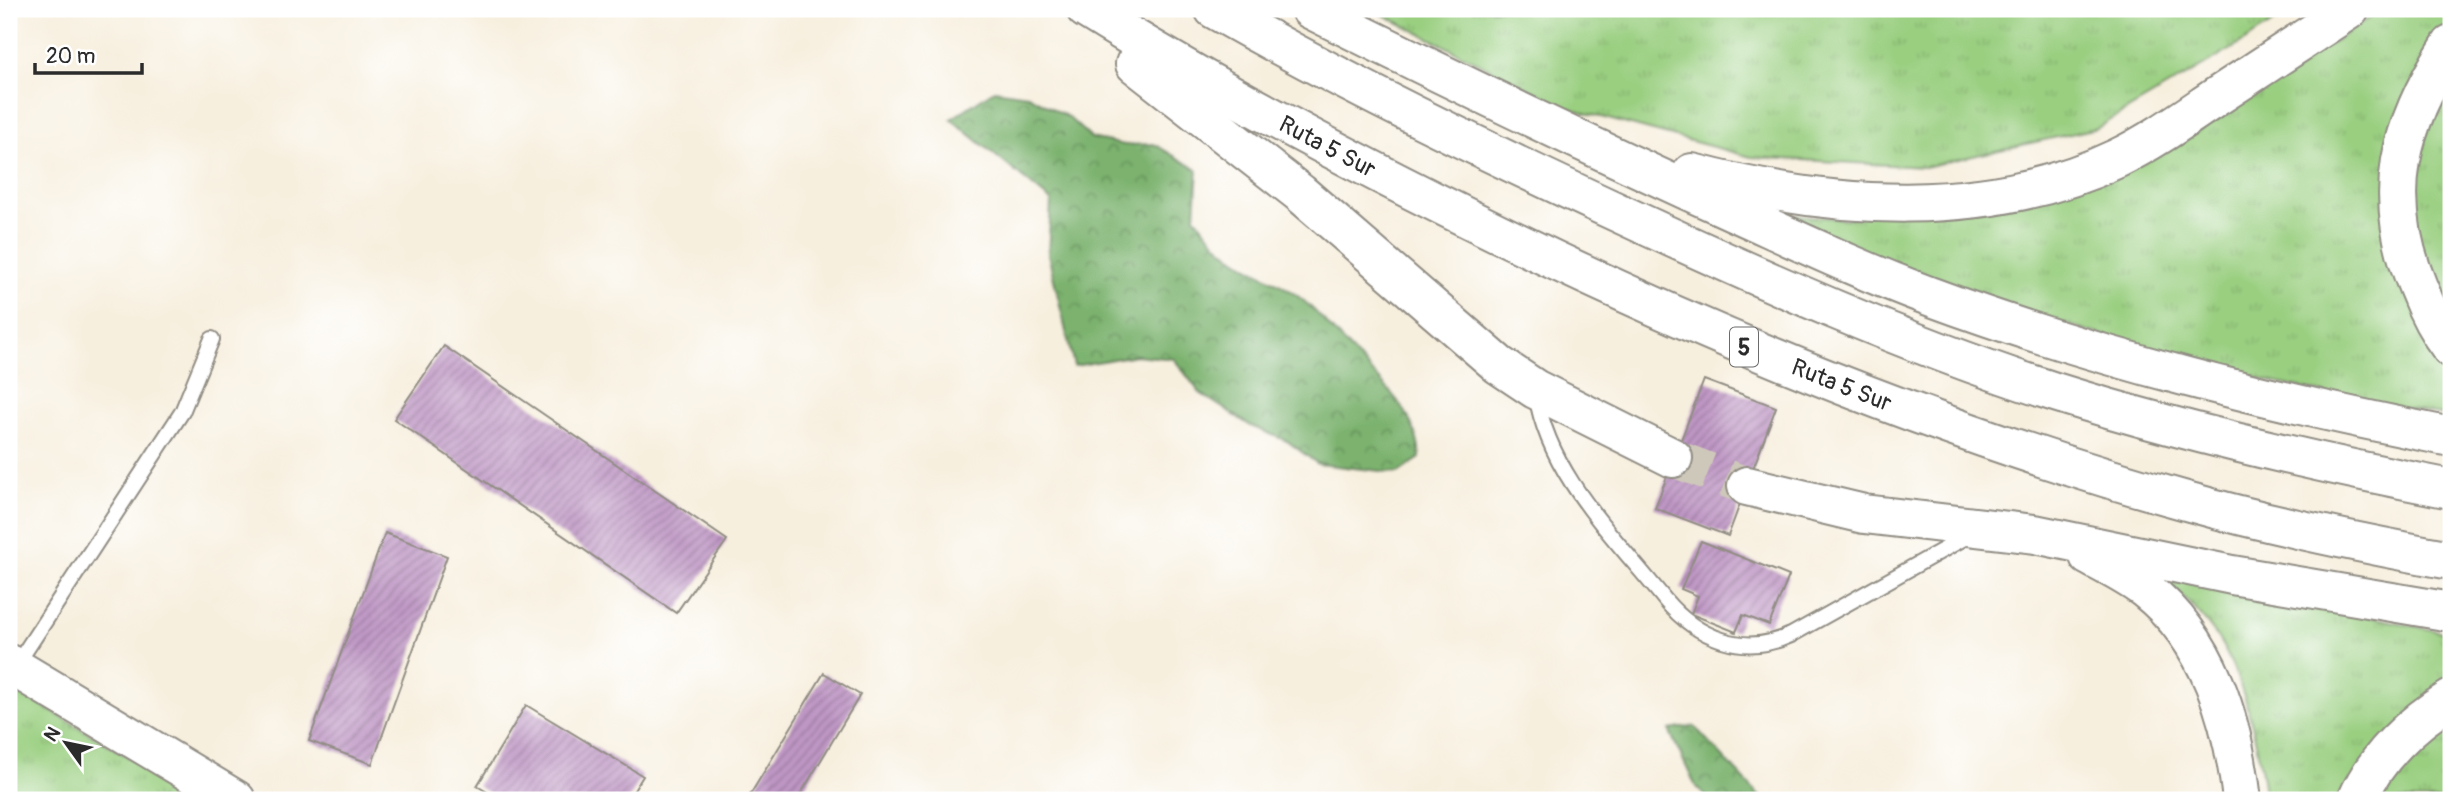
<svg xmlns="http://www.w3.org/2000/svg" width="2460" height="809" font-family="Pangolin,sans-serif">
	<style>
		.grass { fill: url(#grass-tufts); stroke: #627d56; stroke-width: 2 }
		.forest { fill: url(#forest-crowns); stroke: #536e4c; stroke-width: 2 }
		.building { fill: url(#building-hatch) }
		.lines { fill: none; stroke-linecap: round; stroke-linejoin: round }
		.highway-tunnel { stroke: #cec8ba; stroke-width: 38; stroke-dasharray: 38 19; stroke-linecap: butt }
		.lane-casing { stroke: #918d84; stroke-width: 18 }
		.secondary-casing { stroke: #918d84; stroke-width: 42 }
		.highway-casing { stroke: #918d84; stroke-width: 42 }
		.lane { stroke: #fff; stroke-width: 14 }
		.secondary { stroke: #fff; stroke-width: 38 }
		.highway { stroke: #fff; stroke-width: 38 }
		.labels { text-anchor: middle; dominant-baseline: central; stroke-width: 5; stroke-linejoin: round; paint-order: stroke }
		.shield { fill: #fff; stroke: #6b6b6b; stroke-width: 2 }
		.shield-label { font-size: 23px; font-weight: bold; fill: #2b2b2b }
		.street-label { font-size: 24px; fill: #2b2b2b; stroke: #fff }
	</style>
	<defs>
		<pattern id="grass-tufts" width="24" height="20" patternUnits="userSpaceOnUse" patternTransform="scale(1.75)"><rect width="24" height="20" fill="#9acf80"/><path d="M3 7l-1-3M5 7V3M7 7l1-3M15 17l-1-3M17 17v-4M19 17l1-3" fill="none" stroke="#85b26f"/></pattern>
		<pattern id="forest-crowns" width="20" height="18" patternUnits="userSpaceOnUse" patternTransform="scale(1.75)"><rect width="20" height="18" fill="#7bb26e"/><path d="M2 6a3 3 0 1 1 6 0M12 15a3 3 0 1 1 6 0" fill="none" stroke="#65915b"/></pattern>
		<pattern id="building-hatch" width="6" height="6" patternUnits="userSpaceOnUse" patternTransform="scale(1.75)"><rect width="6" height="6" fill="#bf97c5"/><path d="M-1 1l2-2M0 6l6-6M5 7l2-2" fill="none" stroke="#9b7ba0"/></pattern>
	</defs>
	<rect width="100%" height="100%" fill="#fff"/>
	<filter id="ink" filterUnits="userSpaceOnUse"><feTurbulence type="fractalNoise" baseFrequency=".0143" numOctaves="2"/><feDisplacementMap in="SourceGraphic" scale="14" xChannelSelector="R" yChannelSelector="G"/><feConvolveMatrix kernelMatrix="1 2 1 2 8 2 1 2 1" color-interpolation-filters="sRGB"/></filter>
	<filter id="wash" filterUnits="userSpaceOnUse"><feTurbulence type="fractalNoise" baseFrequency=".00686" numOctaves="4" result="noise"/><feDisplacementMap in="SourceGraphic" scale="28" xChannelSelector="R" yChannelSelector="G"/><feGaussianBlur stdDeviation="1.57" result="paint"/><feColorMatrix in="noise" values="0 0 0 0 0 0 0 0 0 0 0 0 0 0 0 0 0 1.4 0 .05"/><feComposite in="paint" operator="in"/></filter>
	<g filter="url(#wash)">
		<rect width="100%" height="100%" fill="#f7efde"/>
		<!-- grass -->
		<g class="grass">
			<path d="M1372 9H2294L2237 46 2097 128 1924 167 1751 157 1567 108Z"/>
			<path d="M2383 9H2451V417L2343 398 2217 369 1909 278 1767 213 1846 219 2198 132Z"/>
			<path d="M2152 570 2451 634V800H2266C2259 749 2244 674 2213 631 2196 607 2174 589 2152 570Z"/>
			<path d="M9 686 201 800H9Z"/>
		</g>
		<!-- forest -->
		<g class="forest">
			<path d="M994 90 1028 95 1068 117 1091 138 1125 145 1154 144 1198 170 1195 217C1204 227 1212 240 1223 249 1243 267 1270 277 1292 292 1315 307 1330 329 1349 348 1380 382 1417 409 1420 458L1398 473 1318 464 1287 441 1251 426 1200 393 1174 359 1136 355 1074 366 1048 254 1051 201 951 119Z"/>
			<path d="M1694 726 1763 800H1709L1696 787 1669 730Z"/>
		</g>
		<g id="blocks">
			<!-- building -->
			<g class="building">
				<path d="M444 346 727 540 676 613 394 419Z"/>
				<path d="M1704 380 1776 407 1728 536 1655 508Z"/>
				<path d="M385 533 447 556 372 764 309 741Z"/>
				<path d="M1701 541 1789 576 1769 625 1743 615 1736 632 1691 614 1698 596 1681 589Z"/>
				<path d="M824 673 860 695 797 800H747Z"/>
				<path d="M526 705 643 776 628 800H501L477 786Z"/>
			</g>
		</g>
	</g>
	<g filter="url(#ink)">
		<use href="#blocks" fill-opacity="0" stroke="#918d84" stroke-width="2"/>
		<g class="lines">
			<!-- highway-tunnel -->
			<path class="highway-tunnel" d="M1673 458 1747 486"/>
			<defs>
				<g id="lane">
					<path d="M1536 394C1549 476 1615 537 1665 600 1697 638 1744 657 1791 635L1968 536"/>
					<path d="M15 667 182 412 212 339"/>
				</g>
				<path id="secondary" d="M9 664 236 800"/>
				<g id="highway">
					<path id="s1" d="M1086 9C1219 92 1357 164 1498 233 1721 342 1950 436 2190 502 2275 526 2364 544 2451 560"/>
					<path d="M1214 9C1346 84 1483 150 1621 214 1763 280 1906 344 2055 392 2185 433 2317 463 2451 489"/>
					<path d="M1310 9C1452 80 1593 148 1737 213 1801 242 1864 272 1929 296 2099 359 2274 402 2451 437"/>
					<path d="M2451 45C2399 125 2380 196 2418 287 2426 308 2437 330 2451 348"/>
					<path d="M1135 64 1300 193 1499 365 1535 389 1673 458"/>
					<path d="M1692 173C1829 209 1986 221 2118 158 2151 142 2182 120 2213 99 2258 69 2304 39 2350 9"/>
					<path d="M1747 486 1864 514 2035 534 2232 575 2451 612"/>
					<path d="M2089 556C2108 566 2128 576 2145 589 2210 640 2233 721 2242 800"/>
					<path d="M2357 800C2375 758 2412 722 2451 699"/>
				</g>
			</defs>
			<!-- lane casing -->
			<use href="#lane" class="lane-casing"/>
			<!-- secondary casing -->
			<use href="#secondary" class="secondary-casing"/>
			<!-- highway casing -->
			<use href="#highway" class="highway-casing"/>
			<!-- lane -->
			<use href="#lane" class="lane"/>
			<!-- secondary -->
			<use href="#secondary" class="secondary"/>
			<!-- highway -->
			<use href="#highway" class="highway"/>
		</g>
	</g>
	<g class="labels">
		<!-- shield labels -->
		<rect class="shield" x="1730" y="327.5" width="28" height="39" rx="5"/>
		<g class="shield-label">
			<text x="1744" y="347">5</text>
		</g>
		<!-- street labels -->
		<g class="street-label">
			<text stroke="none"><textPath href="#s1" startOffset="278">Ruta 5 Sur</textPath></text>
			<text stroke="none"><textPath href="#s1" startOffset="845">Ruta 5 Sur</textPath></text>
		</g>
	</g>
	<!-- margin -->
	<rect width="2460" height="809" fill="none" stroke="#fff" stroke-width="35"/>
	<!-- north arrow -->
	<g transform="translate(66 743) rotate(303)" stroke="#ffffff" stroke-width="5" paint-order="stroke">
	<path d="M0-5L12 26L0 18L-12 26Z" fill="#2b2b2b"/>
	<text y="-10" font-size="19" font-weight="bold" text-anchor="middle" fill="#2b2b2b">N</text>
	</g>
	<!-- scale -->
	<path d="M35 63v10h107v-10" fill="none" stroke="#2b2b2b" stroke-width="3.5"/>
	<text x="46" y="63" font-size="21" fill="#2b2b2b" stroke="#ffffff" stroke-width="5" paint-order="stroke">20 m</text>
</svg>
